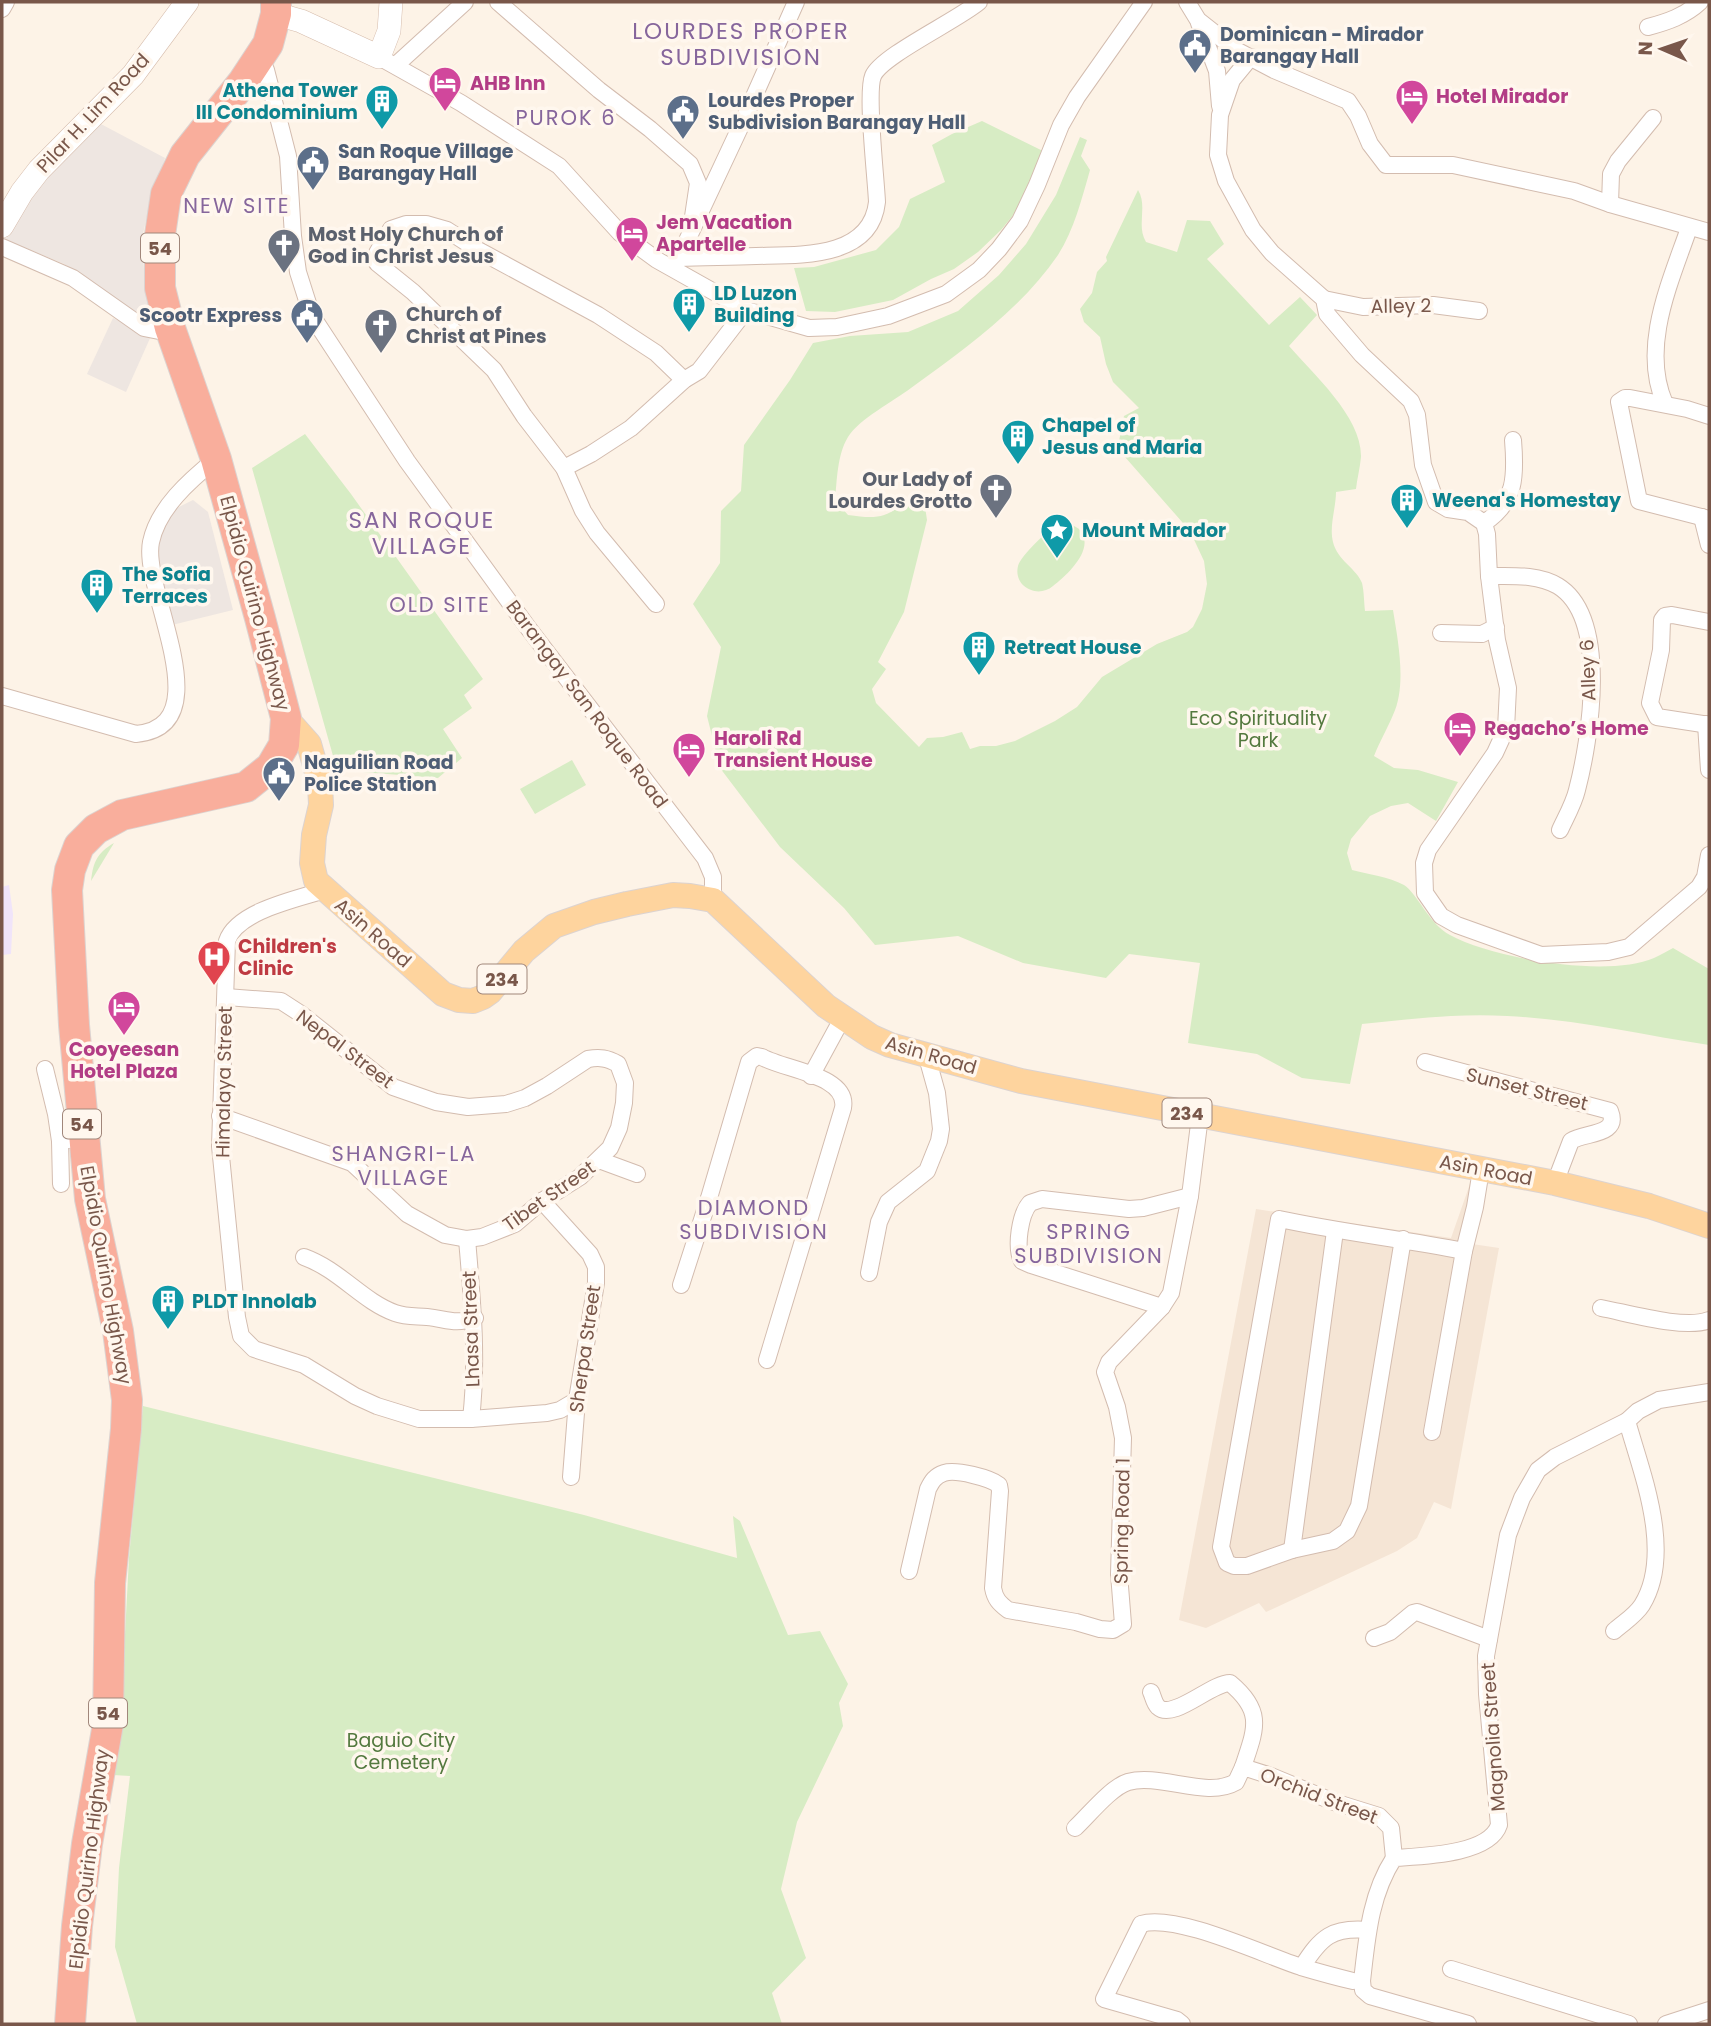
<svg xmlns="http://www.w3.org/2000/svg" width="1711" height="2026" font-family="Poppins,sans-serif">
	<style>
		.residential { fill: #f5e5d5 }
		.industrial { fill: #eee6e1 }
		.education { fill: #f0e4fa }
		.green { fill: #d7ecc4 }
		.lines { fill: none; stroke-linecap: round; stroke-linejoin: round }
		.street-casing { stroke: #d3bcaf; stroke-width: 18 }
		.secondary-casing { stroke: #d6bcac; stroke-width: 24 }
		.primary-casing { stroke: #dcd3d0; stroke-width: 26 }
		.highway-casing { stroke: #dcd3d0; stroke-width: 32 }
		.street { stroke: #fff; stroke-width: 16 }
		.secondary { stroke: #fff; stroke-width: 23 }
		.primary { stroke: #fed49e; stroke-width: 24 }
		.highway { stroke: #f9ae9c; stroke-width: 30 }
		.labels { text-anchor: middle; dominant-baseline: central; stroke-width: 7; stroke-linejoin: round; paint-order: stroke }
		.shield { fill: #fff7ee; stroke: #a1877b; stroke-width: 2 }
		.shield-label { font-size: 18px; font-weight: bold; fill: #79574a }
		.service-label { font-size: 19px; font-weight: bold; fill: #4e5e75; stroke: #fff7ee; text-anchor: start }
		.hotel-label { font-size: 19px; font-weight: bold; fill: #b23c85; stroke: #fff7ee; text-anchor: start }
		.culture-label { font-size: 19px; font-weight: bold; fill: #0d838f; stroke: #fff7ee; text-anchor: start }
		.street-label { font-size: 19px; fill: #79574a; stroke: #fff7ee }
		.worship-label { font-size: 19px; font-weight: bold; fill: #5b616d; stroke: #fff7ee; text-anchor: start }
		.park-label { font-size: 19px; fill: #53793e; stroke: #fff7ee }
		.health-label { font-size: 19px; font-weight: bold; fill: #be3a42; stroke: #fff7ee; text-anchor: start }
		.neighbourhood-label { font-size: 21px; letter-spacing: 2px; fill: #86669c; stroke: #fff7ee }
		.quarter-label { font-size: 23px; letter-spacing: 2px; fill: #86669c; stroke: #fff7ee }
	</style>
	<rect width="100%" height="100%" fill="#fdf3e7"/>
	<!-- residential -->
	<path class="residential" d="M1471 1181 1485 1184 1472 1244 1499 1248 1451 1509 1434 1502 1417 1538 1397 1551 1266 1612 1259 1603 1206 1628 1179 1620 1256 1209 1451 1238Z"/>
	<!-- industrial -->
	<g class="industrial">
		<path d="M99 123 165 158 150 203 142 238 144 269 154 321 147 320 64 264 4 239 43 176Z"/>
		<path d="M113 318 151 336 126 392 87 374Z"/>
		<path d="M193 500 208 512 233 610 172 625 159 564 158 543 161 530 177 508Z"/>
	</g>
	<!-- education -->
	<path class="education" d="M9 885 13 914 11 954 2 955V887Z"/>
	<!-- green -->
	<g class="green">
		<path d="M982 121 1047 153 1019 208 1001 230 978 252 954 269 931 279 893 300 835 312 806 311 794 268 814 267 876 250 899 227 910 199 945 182 932 145 952 134Z"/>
		<path d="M1080 137 1087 140 1081 156 1090 170C1082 198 1074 230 1058 255 1021 309 964 350 911 388 894 401 859 419 848 437 837 455 837 481 835 500L848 515C882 520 888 517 914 494L924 500 927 520 904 612 878 662 886 669 872 689 876 703 919 747 927 738 943 737 962 732 970 749 980 746H996L1015 741 1055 721 1077 707 1102 677 1157 644 1187 632 1193 627 1202 609 1207 584 1204 561 1190 531 1125 457 1119 441 1124 416 1139 408 1113 382 1106 364 1100 337 1084 322 1080 309 1092 293 1097 272 1107 261 1106 257 1138 190C1148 206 1136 226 1146 242L1177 252 1187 220 1210 221 1224 244 1207 259 1269 325 1300 297 1317 315 1289 346C1313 374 1362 417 1361 457 1360 468 1357 479 1356 489L1336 492C1336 508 1329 526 1333 542 1337 560 1357 569 1362 583 1364 591 1364 602 1365 611L1393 610C1398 641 1407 686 1393 715 1387 729 1380 741 1374 756L1394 768 1418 770 1458 782 1436 821 1408 803 1391 806 1370 816 1351 839 1347 853 1352 870C1368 874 1389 877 1404 885 1417 893 1429 924 1450 935 1494 959 1608 978 1654 958 1661 955 1667 951 1673 948L1709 969V1045C1642 1035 1576 1019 1507 1016 1459 1013 1410 1019 1362 1024L1350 1084 1302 1078 1257 1054 1188 1043 1200 963 1129 954 1106 978 1023 963 958 936 875 945 844 908 780 847 720 768 707 716 721 647 693 604 720 563 721 511 741 491 744 445 790 380 813 343 850 336 908 332 958 311 999 275 1026 244 1056 195Z"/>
		<path d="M305 434 351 494 483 679 464 695 472 708 443 729 462 758 438 778 337 770 252 468Z"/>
		<path d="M1059 524C1067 523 1073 524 1079 529 1097 548 1067 575 1053 586 1038 599 1013 587 1018 566 1021 555 1049 529 1059 524Z"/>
		<path d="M572 760 586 785 535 814 520 789Z"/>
		<path d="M114 843 91 881C93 862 97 853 114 843Z"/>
		<path d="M143 1406 584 1515 737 1558 733 1516 740 1521 788 1635 820 1631 848 1684 839 1703 843 1726 797 1822 781 1889 806 1958 772 1993 782 2024H137L115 1947 119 1868 130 1776 113 1775 121 1711 129 1558Z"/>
	</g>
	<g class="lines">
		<defs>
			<g id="street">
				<path d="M498 2 599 90 650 129 690 164 698 183 691 230"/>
				<path d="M1187 2 1198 20 1236 50 1274 70 1348 101 1358 116 1370 144 1386 165H1453L1574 191 1610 204 1709 232"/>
				<path d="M2 9 6 2"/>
				<path d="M1199 23 1217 71 1220 106"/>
				<path d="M1648 27C1667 22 1685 16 1700 2"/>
				<path d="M379 57 461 103 559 166 620 233 657 260 746 310 809 328 837 327 888 316 946 294 979 270 999 249 1020 221 1037 185 1061 125 1077 97 1144 2"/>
				<path d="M1251 57 1232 80 1220 115 1218 155 1226 181 1253 230 1272 253 1324 299 1327 314 1362 355 1411 401 1417 415 1423 465 1436 502 1448 509 1468 512 1484 523 1487 534 1489 576 1497 640 1508 688 1506 729 1495 753 1428 850 1424 863 1425 893 1441 916 1457 925 1541 955 1608 952 1629 947 1699 887 1705 877 1709 855"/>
				<path d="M260 58 266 70 288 156 293 236 298 272 312 316 407 461 529 629 705 858 713 877V900"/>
				<path d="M396 65 465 2"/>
				<path d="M1610 204 1611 174 1618 161 1653 118"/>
				<path d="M2 247 73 278 144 328 159 331 170 328"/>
				<path d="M679 258C705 257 730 257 756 256 799 255 871 259 877 202 876 178 866 93 873 76 881 56 958 20 979 2"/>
				<path d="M676 264 744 119 796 2"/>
				<path d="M1324 299 1363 307 1433 305 1479 311"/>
				<path d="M1665 404C1640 347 1670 283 1689 228"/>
				<path d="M1709 416 1687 409 1630 398H1625L1619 402 1639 501 1709 519"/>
				<path d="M564 468 591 454 631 428 684 380 699 371 746 310"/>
				<path d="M1702 517 1709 545"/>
				<path d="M1484 523C1516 502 1516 476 1513 440"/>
				<path d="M1489 576C1512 576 1538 574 1558 586 1610 618 1590 740 1577 790 1574 803 1566 817 1560 830"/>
				<path d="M656 604 597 533 583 511 564 468 524 416 494 370 413 292 377 263V253L391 229 406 224H426L447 230 478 250 598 315 656 353 684 380"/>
				<path d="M1709 622 1672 615 1665 616 1662 620 1661 650 1650 703 1657 717 1709 725"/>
				<path d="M1441 633 1482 634 1496 627"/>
				<path d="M2 696 136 734C223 726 141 590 151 542 158 508 190 480 216 459"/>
				<path d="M1706 724 1709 770"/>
				<path d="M325 890C297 899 237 911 227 941L220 1146 237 1317 241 1336 254 1349 304 1365 355 1396 377 1406 419 1419H471L547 1413 560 1410 577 1400"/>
				<path d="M1425 1062 1610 1111C1620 1136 1585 1132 1571 1141L1555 1183"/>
				<path d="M45 1069 56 1114 60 1141 83 1138"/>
				<path d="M811 1076 843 1017"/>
				<path d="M220 1116 352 1163 407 1214 445 1235 467 1239 482 1237 515 1224 542 1201 580 1177 610 1148 619 1128 624 1103 625 1083 618 1064C607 1058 600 1057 588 1059L547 1086 525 1098 506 1104 468 1107 436 1102 393 1087 301 1014 281 1001 226 997"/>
				<path d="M60 1141 61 1184"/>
				<path d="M599 1160 637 1174"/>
				<path d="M542 1201 590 1254 596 1267V1283L577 1400 571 1477"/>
				<path d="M467 1239C472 1299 478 1358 471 1419"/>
				<path d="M1403 1239 1359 1506 1347 1531 1333 1541 1292 1550 1247 1566H1234L1227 1563 1221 1547 1279 1219C1340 1232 1402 1239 1464 1251L1475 1207 1481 1170"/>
				<path d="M304 1257C340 1270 362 1301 395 1313 406 1317 416 1316 427 1317 447 1319 454 1325 475 1318"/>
				<path d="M869 1273 879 1222 888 1202 927 1171 939 1141 941 1129 937 1093 927 1057"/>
				<path d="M681 1285 709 1198 749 1062 757 1056 762 1057C784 1070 849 1075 843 1108L767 1360"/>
				<path d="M1162 1307 1031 1265 1022 1261C1015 1247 1020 1214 1030 1203L1042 1199 1129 1209 1143 1208 1190 1196"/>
				<path d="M1601 1308C1628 1313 1685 1330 1709 1320"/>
				<path d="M1432 1432 1464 1251"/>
				<path d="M1292 1550 1335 1231"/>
				<path d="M909 1571 928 1489C932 1481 935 1476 944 1473 956 1469 990 1478 999 1485L1000 1491 993 1588C995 1599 999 1603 1008 1610L1076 1622 1100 1629 1113 1630 1123 1624 1119 1574 1123 1438 1117 1407 1105 1372 1109 1362 1162 1307 1171 1293 1190 1196 1200 1116"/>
				<path d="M1614 1631C1624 1622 1635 1616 1642 1605 1674 1553 1642 1474 1627 1421"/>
				<path d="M1374 1638 1390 1632 1413 1613 1417 1612 1489 1639"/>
				<path d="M1151 1692C1153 1696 1154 1703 1158 1707 1173 1721 1211 1683 1230 1683 1265 1712 1255 1730 1243 1767"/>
				<path d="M1075 1828C1088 1816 1111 1787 1128 1782 1160 1773 1207 1799 1236 1782L1243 1767 1271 1776 1334 1802 1379 1816 1391 1828 1394 1858"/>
				<path d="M1302 1967C1321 1937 1332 1927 1368 1930"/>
				<path d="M1451 1969 1629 2024"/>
				<path d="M1182 2024 1177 2020 1104 1999 1141 1924C1176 1913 1264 1955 1301 1967 1318 1972 1336 1977 1353 1981"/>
				<path d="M1468 2024 1370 1996 1363 1990 1362 1981C1367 1938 1370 1895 1394 1858 1421 1856 1489 1855 1499 1825L1487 1694 1486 1656 1508 1535 1522 1498 1538 1470 1555 1457 1627 1421 1638 1411 1659 1400 1709 1392"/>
				<path d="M1666 2024 1709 2010"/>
			</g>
			<g id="secondary">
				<path d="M276 14 301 21 379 57 389 31 391 2"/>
				<path d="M2 226 22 192 39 170 133 75 187 2"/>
			</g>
			<path id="primary" d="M286 718 309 744 320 783 321 805 314 835 312 863 316 881 443 994 459 1000 473 1001 483 997 490 992 524 951 554 926 594 912 627 904 673 895 690 896 713 900 826 1006 872 1037 890 1045 1021 1081 1555 1183 1649 1206 1709 1226"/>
			<path id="highway" d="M70 2024 77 1926 87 1844 108 1724 110 1583 126 1429 127 1400 118 1331 90 1199 74 1025 67 890 70 870 79 846 96 829 122 815 246 787 271 767 284 745 286 718 260 618 216 459 170 328 160 288V235L166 194 185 155 243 82 268 44 276 14V2"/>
		</defs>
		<!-- street casing -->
		<use href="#street" class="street-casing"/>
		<!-- secondary casing -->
		<use href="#secondary" class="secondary-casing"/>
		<!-- primary casing -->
		<use href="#primary" class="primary-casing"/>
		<!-- highway casing -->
		<use href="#highway" class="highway-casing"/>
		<!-- street -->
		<use href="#street" class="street"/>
		<!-- secondary -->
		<use href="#secondary" class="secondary"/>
		<!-- primary -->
		<use href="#primary" class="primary"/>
		<!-- highway -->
		<use href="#highway" class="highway"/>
	</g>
	<!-- icons -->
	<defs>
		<symbol id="civic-pin" viewBox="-11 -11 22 30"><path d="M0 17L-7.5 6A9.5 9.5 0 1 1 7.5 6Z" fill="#5c6f8a" stroke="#fff7ee"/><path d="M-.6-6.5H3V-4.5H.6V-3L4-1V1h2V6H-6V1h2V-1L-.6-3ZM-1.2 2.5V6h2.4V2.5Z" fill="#fff"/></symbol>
		<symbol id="hotel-pin" viewBox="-11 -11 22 30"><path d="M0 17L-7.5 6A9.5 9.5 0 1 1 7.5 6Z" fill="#d1479c" stroke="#fff7ee"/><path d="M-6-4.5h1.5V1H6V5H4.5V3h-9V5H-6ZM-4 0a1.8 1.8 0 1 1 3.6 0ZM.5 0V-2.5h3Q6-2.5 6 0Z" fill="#fff"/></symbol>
		<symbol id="building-pin" viewBox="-11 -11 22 30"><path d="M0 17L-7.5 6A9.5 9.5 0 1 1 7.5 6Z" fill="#0f9aa8" stroke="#fff7ee"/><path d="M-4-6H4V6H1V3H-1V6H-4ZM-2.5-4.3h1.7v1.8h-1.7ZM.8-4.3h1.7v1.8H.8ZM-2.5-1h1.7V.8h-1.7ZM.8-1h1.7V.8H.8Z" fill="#fff"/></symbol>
		<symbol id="church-pin" viewBox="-11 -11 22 30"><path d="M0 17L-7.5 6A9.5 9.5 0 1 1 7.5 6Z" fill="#6b7280" stroke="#fff7ee"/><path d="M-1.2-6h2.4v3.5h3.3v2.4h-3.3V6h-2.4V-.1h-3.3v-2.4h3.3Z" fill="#fff"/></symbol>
		<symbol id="sight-pin" viewBox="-11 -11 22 30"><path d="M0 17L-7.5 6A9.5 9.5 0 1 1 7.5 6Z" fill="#0f9aa8" stroke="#fff7ee"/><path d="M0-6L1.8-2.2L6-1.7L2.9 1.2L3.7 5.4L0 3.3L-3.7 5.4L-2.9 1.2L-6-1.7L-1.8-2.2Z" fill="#fff"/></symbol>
		<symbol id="hospital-pin" viewBox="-11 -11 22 30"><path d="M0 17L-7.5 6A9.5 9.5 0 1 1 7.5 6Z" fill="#e0444e" stroke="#fff7ee"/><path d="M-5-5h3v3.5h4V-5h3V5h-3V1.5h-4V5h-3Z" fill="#fff"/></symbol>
	</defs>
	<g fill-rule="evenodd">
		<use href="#civic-pin" x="1176" y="26" width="38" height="52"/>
		<use href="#hotel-pin" x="426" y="64" width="38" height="52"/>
		<use href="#hotel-pin" x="1393" y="77" width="38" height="52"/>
		<use href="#building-pin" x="363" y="82" width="38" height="52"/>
		<use href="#civic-pin" x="664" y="92" width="38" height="52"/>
		<use href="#civic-pin" x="294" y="143" width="38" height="52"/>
		<use href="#hotel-pin" x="613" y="214" width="38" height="52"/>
		<use href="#church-pin" x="265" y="226" width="38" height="52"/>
		<use href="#building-pin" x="670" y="285" width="38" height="52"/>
		<use href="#civic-pin" x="288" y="296" width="38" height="52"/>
		<use href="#church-pin" x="362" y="306" width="38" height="52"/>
		<use href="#building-pin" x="999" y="417" width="38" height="52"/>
		<use href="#church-pin" x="977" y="471" width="38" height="52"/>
		<use href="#building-pin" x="1388" y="481" width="38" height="52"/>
		<use href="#sight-pin" x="1038" y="511" width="38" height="52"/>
		<use href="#building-pin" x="78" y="566" width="38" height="52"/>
		<use href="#building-pin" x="960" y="628" width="38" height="52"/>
		<use href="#hotel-pin" x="1441" y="709" width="38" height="52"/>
		<use href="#hotel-pin" x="670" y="730" width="38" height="52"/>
		<use href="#civic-pin" x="260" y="754" width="38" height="52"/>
		<use href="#hospital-pin" x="195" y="938" width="38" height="52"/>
		<use href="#hotel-pin" x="105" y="988" width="38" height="52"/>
		<use href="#building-pin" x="149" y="1282" width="38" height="52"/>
	</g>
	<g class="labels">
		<!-- shield labels -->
		<g class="shield">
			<rect x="141" y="233.5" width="38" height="29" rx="5"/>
			<rect x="477.5" y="964.5" width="49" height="29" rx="5"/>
			<rect x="1162.5" y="1098.5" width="49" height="29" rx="5"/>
			<rect x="63" y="1109.5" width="38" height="29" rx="5"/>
			<rect x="89" y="1698.5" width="38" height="29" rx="5"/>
		</g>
		<g class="shield-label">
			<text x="160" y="248">54</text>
			<text x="502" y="979">234</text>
			<text x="1187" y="1113">234</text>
			<text x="82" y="1124">54</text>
			<text x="108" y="1713">54</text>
		</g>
		<!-- service labels -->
		<g class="service-label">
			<text x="1220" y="34">Dominican - Mirador<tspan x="1220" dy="22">Barangay Hall</tspan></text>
			<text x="708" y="100">Lourdes Proper<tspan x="708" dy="22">Subdivision Barangay Hall</tspan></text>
			<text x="338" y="151">San Roque Village<tspan x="338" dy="22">Barangay Hall</tspan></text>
			<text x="282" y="315" text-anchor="end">Scootr Express</text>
			<text x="304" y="762">Naguilian Road<tspan x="304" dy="22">Police Station</tspan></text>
		</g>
		<!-- hotel labels -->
		<g class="hotel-label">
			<text x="470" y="83">AHB Inn</text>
			<text x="1436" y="96">Hotel Mirador</text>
			<text x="656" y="222">Jem Vacation<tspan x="656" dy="22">Apartelle</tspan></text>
			<text x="1484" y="728">Regacho’s Home</text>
			<text x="714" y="738">Haroli Rd<tspan x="714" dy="22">Transient House</tspan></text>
			<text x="124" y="1049" text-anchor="middle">Cooyeesan<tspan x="124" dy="22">Hotel Plaza</tspan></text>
		</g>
		<!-- culture labels -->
		<g class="culture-label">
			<text x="358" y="90" text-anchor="end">Athena Tower<tspan x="358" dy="22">III Condominium</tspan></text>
			<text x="714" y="293">LD Luzon<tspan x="714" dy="22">Building</tspan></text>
			<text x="1042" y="425">Chapel of<tspan x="1042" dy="22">Jesus and Maria</tspan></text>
			<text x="1432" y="500">Weena's Homestay</text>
			<text x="1082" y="530">Mount Mirador</text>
			<text x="122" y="574">The Sofia<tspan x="122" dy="22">Terraces</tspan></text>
			<text x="1004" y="647">Retreat House</text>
			<text x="192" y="1301">PLDT Innolab</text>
		</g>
		<!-- street labels -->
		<g class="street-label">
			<text transform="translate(93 113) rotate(-47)">Pilar H. Lim Road</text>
			<text transform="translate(1401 306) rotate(-1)">Alley 2</text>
			<text transform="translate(255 603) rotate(75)">Elpidio Quirino Highway</text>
			<text transform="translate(1588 670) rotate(-92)">Alley 6</text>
			<text transform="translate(587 704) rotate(53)">Barangay San Roque Road</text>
			<text transform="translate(373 933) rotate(41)">Asin Road</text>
			<text transform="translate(345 1049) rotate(37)">Nepal Street</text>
			<text transform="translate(931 1055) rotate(16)">Asin Road</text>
			<text transform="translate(224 1082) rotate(-89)">Himalaya Street</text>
			<text transform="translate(1527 1089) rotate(14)">Sunset Street</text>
			<text transform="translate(1486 1170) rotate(11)">Asin Road</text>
			<text transform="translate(549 1196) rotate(-35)">Tibet Street</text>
			<text transform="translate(106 1275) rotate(80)">Elpidio Quirino Highway</text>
			<text transform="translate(471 1329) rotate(-92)">Lhasa Street</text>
			<text transform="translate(585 1349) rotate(-82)">Sherpa Street</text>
			<text transform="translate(1122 1521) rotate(-89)">Spring Road 1</text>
			<text transform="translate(1493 1737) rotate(-94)">Magnolia Street</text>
			<text transform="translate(1319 1796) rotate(21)">Orchid Street</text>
			<text transform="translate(89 1859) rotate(-83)">Elpidio Quirino Highway</text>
		</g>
		<!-- worship labels -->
		<g class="worship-label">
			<text x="308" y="234">Most Holy Church of<tspan x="308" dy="22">God in Christ Jesus</tspan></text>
			<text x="406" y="314">Church of<tspan x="406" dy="22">Christ at Pines</tspan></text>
			<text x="972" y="479" text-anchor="end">Our Lady of<tspan x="972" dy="22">Lourdes Grotto</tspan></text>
		</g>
		<!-- park labels -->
		<g class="park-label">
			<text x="1258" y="718">Eco Spirituality<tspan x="1258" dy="22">Park</tspan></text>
			<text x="401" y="1740">Baguio City<tspan x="401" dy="22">Cemetery</tspan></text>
		</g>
		<!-- health labels -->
		<g class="health-label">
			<text x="238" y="946">Children's<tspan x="238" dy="22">Clinic</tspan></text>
		</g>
		<!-- neighbourhood labels -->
		<g class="neighbourhood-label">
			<text x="566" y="117">PUROK 6</text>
			<text x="237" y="205">NEW SITE</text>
			<text x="440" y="604">OLD SITE</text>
			<text x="404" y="1153">SHANGRI-LA<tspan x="404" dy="24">VILLAGE</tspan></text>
			<text x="754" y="1207">DIAMOND<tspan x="754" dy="24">SUBDIVISION</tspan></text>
			<text x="1089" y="1231">SPRING<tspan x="1089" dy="24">SUBDIVISION</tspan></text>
		</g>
		<!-- quarter labels -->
		<g class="quarter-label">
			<text x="741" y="31">LOURDES PROPER<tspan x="741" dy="26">SUBDIVISION</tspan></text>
			<text x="422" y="520">SAN ROQUE<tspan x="422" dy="26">VILLAGE</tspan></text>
		</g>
	</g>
	<!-- border -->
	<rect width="1711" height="2026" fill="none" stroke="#79574a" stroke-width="7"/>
	<!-- north arrow -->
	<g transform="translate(1662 49) rotate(272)" stroke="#fff7ee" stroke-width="5" paint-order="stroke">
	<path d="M0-5L12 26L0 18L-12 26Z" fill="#79574a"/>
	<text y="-10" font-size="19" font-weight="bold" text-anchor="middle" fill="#79574a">N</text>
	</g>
</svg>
